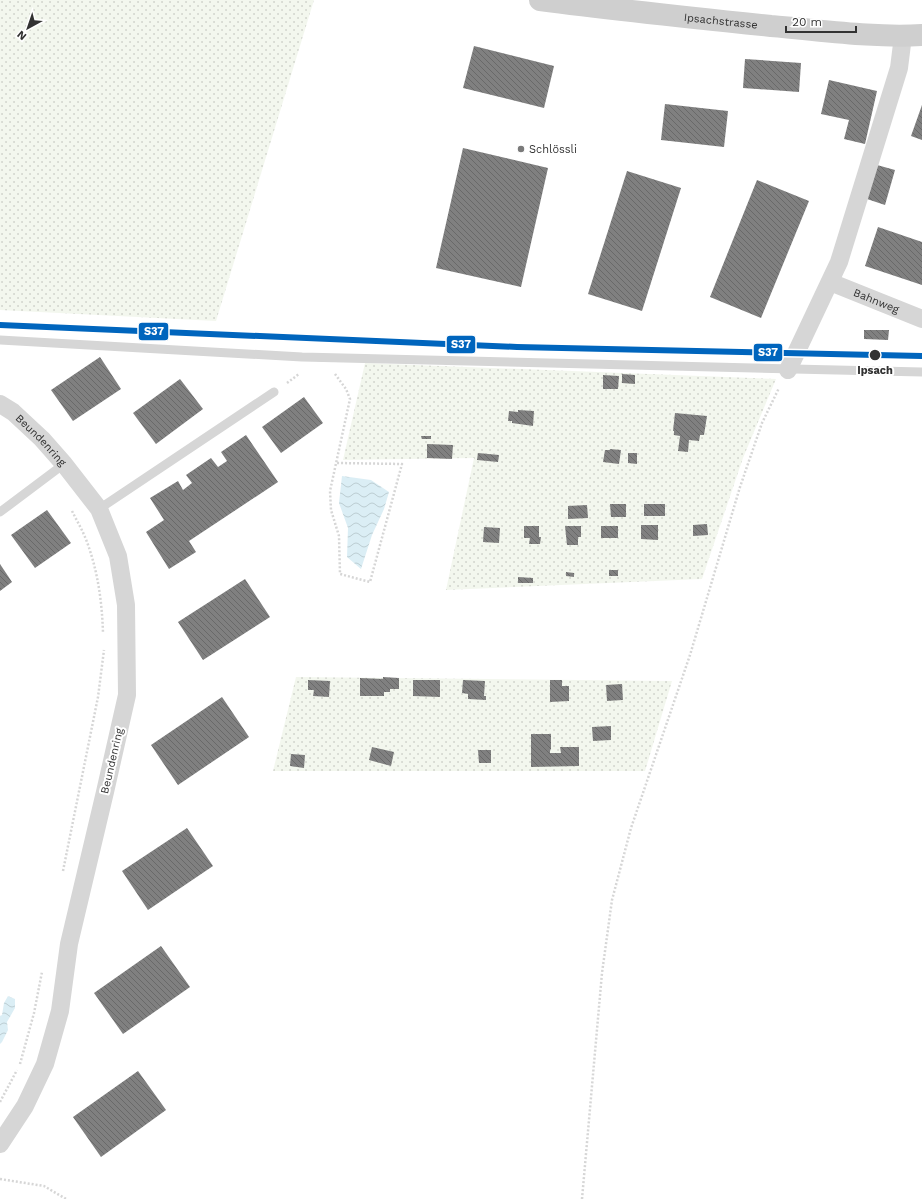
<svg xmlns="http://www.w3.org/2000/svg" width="922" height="1199" font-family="'Work Sans',sans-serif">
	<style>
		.park { fill: url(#park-dots) }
		.water { fill: url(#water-waves) }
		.building { fill: url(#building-back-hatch) }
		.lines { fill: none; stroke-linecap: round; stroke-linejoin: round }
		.path { stroke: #d6d6d6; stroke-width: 2.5; stroke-dasharray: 2 2; stroke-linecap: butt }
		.service { stroke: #d6d6d6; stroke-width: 9 }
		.minor { stroke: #d6d6d6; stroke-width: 18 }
		.secondary { stroke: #cfcfcf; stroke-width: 22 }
		.rail-1-casing { stroke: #fff; stroke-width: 9 }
		.rail-1 { stroke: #0065bd; stroke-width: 6 }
		.poi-dot { fill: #7a7a7a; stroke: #fff; stroke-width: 1.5 }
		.stop-dot { fill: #323232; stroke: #fff; stroke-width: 1.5 }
		.labels { text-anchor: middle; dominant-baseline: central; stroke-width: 4; stroke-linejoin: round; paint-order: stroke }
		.street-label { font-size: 11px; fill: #323232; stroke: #fff }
		.poi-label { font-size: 11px; fill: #323232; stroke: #fff; text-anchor: start }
		.stop-label { font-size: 11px; font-weight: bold; fill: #323232; stroke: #fff }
		.line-badge { stroke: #fff; stroke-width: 1.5 }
		.badge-label { font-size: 11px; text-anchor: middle; font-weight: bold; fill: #fff }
	</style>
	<defs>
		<pattern id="park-dots" width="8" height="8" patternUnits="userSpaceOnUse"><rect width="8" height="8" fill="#f3f7ee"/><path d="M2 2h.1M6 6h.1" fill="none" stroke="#d1d4cd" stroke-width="1.8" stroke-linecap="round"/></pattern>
		<pattern id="water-waves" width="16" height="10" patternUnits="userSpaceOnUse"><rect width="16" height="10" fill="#dbeef5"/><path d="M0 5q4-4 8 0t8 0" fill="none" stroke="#bccdd2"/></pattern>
		<pattern id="building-back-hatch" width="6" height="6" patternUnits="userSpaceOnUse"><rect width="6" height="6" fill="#808080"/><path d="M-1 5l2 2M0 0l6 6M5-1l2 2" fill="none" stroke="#696969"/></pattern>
	</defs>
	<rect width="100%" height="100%" fill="#fff"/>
	<!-- park -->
	<g class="park">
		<path d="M0 0H314L216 321 0 310Z"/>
		<path d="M365 363 776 379 743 458 702 579 446 590 474 458 343 460Z"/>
		<path d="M296 677 672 681 645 771H273Z"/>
	</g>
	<!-- water -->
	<g class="water">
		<path d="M342 476 371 480 389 492 384 509 372 535 361 569 347 557 348 528 339 503Z"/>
		<path d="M8 996 15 999V1008L7 1022 8 1030 2 1042 0 1044V1016L2 1015 4 1003Z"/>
	</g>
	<!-- building -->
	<g class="building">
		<path d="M474 46 554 66 544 108 463 88Z"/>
		<path d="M745 59 801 63 799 92 743 88Z"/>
		<path d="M829 80 877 91 865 144 844 139 849 120 821 114Z"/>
		<path d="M665 104 728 111 724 147 661 140Z"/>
		<path d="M922 105V140L911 136Z"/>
		<path d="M463 148 548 168 521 287 436 268Z"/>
		<path d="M877 165 895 170 885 205 867 199Z"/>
		<path d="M627 171 681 188 642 311 588 294Z"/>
		<path d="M757 180 809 201 761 318 710 297Z"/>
		<path d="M878 227 922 242V285L865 266Z"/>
		<path d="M864 330H889L888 340 864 339Z"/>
		<path d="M100 357 121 389 73 421 51 390Z"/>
		<path d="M622 374 635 375V384L622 383Z"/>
		<path d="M603 375 619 376 618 389H603Z"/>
		<path d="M180 379 203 409 156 444 133 413Z"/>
		<path d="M304 397 323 423 281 453 262 427Z"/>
		<path d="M518 410 534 411 533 426 512 423V421H508L509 411 518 412Z"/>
		<path d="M675 413 707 416 704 435H700L699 441 689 440 688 452 678 451 680 436 674 435V431H673Z"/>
		<path d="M246 435 278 482 189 541 196 552 169 569 146 532 164 520 150 498 178 481 183 490 192 483 186 475 211 458 218 467 227 461 221 452Z"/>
		<path d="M421 436H431V439H422Z"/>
		<path d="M427 444 453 445 452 459 427 458Z"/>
		<path d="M610 449 621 450 619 464 603 462 605 450H610Z"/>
		<path d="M478 453 499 455 498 462 477 460Z"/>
		<path d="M628 453H637V464L628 463Z"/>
		<path d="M610 504H626V517H611Z"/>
		<rect x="644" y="504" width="21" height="12"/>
		<path d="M587 505 588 518 568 519V506Z"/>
		<path d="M47 510 71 543 35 568 11 535Z"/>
		<path d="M707 524 708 535 693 536V525Z"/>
		<path d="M641 525H658V540L641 539Z"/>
		<path d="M524 526H539V537H541L540 544H529L530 538H524Z"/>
		<path d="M565 526H581V537H578V545H567Z"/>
		<rect x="601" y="526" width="17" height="12"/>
		<path d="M484 527 500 528 499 543 483 542Z"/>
		<path d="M0 564 12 582 0 591Z"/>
		<rect x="609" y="570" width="9" height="6"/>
		<path d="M566 572 574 573V577L566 576Z"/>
		<path d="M518 577 533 578V583H518Z"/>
		<path d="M245 579 270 617 203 660 178 622Z"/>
		<path d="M383 677 399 678V689H390V692H384V696H360V678L383 679Z"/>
		<path d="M308 680 330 681 329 697 313 696 314 690H308Z"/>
		<path d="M413 680H440V697L413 696Z"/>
		<path d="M463 680 485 681 484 696H486V700L468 699V694L462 693Z"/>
		<path d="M550 680H562V686H569V701L550 702Z"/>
		<path d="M622 684 623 700 607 701 606 685Z"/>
		<path d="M222 697 249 737 178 785 151 745Z"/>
		<path d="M611 726V740L593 741 592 727Z"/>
		<path d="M531 734H551V750L550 749V753H561L560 747H579V766L531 767Z"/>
		<path d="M372 747 394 752 391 766 369 760Z"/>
		<path d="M478 750H491V763H479Z"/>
		<path d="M291 754 305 755 304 768 290 766Z"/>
		<path d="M187 828 213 866 148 910 122 871Z"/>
		<path d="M161 946 190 987 123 1034 94 993Z"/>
		<path d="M138 1071 166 1110 101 1157 73 1117Z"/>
	</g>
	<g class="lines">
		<!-- path -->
		<g class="path">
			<path d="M335 374 346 389 350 399 330 491 331 510 339 536 340 574 370 582 402 464 337 463"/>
			<path d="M287 383 299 374"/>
			<path d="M72 511C77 521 83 531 87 542 98 572 102 602 103 633"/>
			<path d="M63 871 98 697 104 650"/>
			<path d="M20 1064 34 1013 42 972"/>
			<path d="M0 1102 17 1070"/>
			<path d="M0 1179 44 1186 66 1199"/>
			<path d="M582 1199 602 973 612 900 631 828 690 655 740 487 762 423 779 388"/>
		</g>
		<!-- service -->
		<g class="service">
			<path d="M0 340 302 357 922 372"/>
			<path d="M99 509 274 392"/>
			<path d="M0 512 64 464"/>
		</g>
		<!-- minor -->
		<g class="minor">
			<path id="s1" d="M830 282 922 319"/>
			<path d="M788 370 839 262 899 68 903 36"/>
			<path id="s2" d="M0 404 13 412 42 439 64 464 99 509 118 556 126 605 127 695 105 792 69 944 60 1011 45 1064 25 1106 0 1144"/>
		</g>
		<!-- secondary -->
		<path class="secondary" id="s3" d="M540 0C617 10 694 18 771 26 821 30 872 38 922 35"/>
		<defs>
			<path id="rail-1" d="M0 325 517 347 922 356"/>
		</defs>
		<!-- rail-1 casing -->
		<use href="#rail-1" class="rail-1-casing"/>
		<!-- rail-1 -->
		<use href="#rail-1" class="rail-1"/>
	</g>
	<!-- markers -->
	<circle class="poi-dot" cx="521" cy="149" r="4"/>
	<circle class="stop-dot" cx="875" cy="355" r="6"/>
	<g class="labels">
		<!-- street labels -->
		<g class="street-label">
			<text stroke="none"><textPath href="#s3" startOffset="182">Ipsachstrasse</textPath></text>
			<text stroke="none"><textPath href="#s1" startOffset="50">Bahnweg</textPath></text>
			<text stroke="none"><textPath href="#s2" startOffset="55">Beundenring</textPath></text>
			<text transform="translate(112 761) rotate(-77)">Beundenring</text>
		</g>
		<!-- poi labels -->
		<g class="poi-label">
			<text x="529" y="149">Schlössli</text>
		</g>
		<!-- stop labels -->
		<g class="stop-label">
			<text x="875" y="370">Ipsach</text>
		</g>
	</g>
	<g class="line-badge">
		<rect x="138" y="322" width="31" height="19" rx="4" fill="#0065bd"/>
		<rect x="446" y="335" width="30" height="19" rx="4" fill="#0065bd"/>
		<rect x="753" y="343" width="30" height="19" rx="4" fill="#0065bd"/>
	</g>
	<g class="badge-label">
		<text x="154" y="335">S37</text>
		<text x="461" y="348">S37</text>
		<text x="768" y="356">S37</text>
	</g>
	<!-- north arrow -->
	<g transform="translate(28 28) rotate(220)" stroke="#ffffff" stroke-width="3" paint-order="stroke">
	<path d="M0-3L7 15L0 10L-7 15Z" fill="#323232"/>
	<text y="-6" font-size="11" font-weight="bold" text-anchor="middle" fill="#323232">N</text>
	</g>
	<!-- scale -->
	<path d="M786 26v6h70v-6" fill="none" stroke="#323232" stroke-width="2"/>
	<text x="792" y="26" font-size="12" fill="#323232" stroke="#ffffff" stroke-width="3" paint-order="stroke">20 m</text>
</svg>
